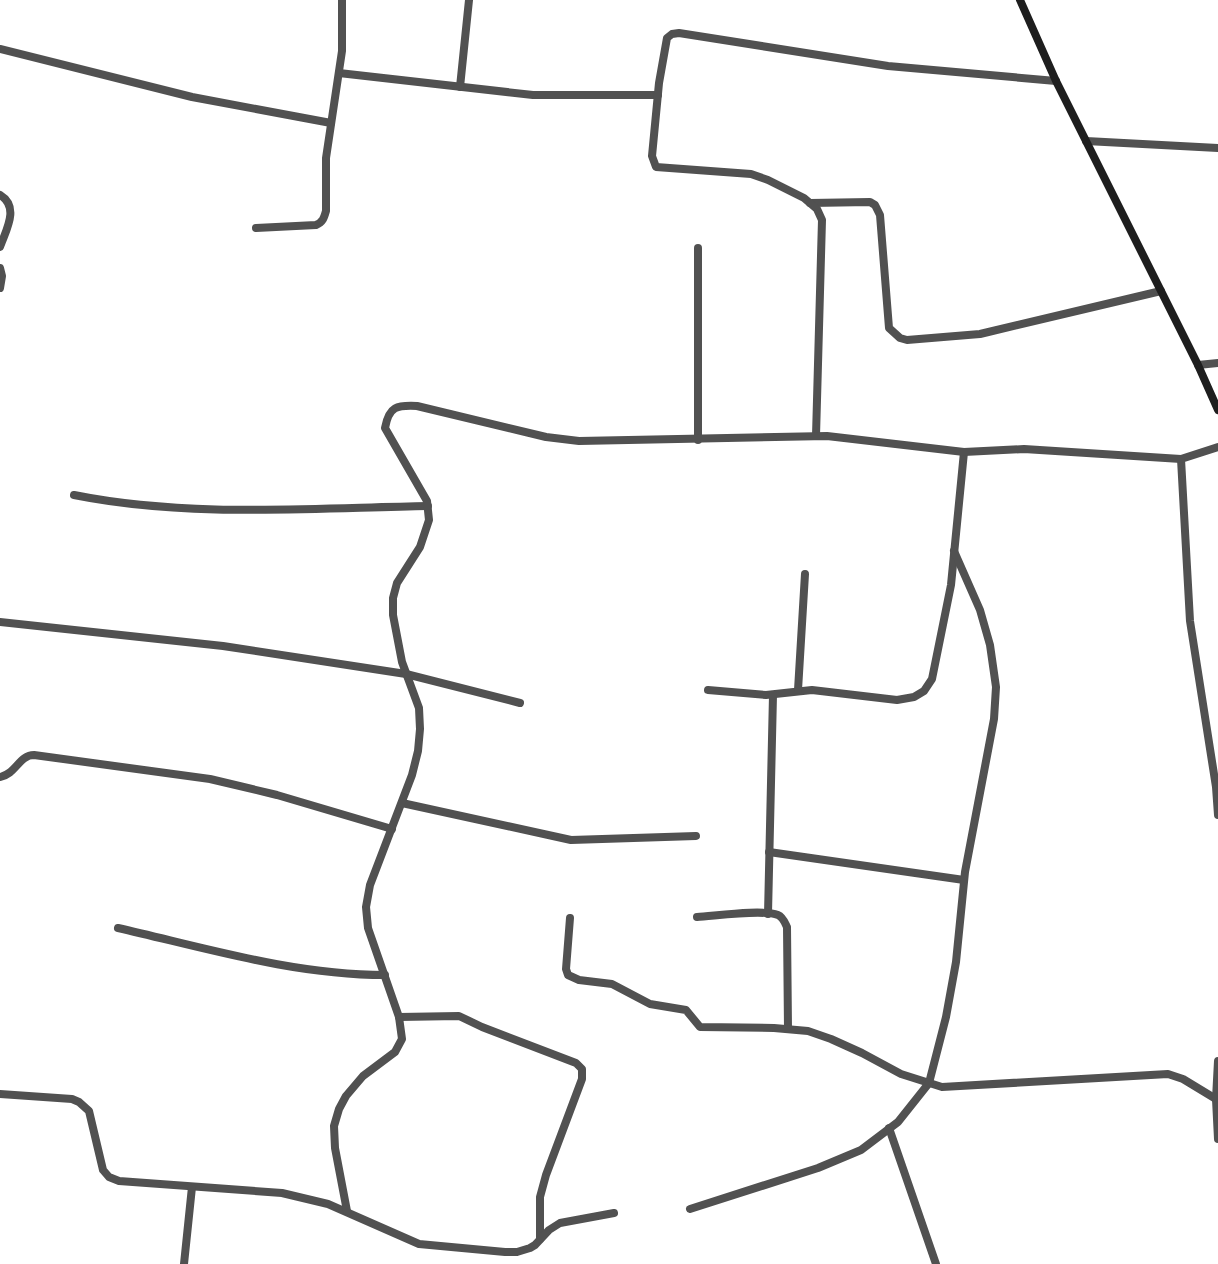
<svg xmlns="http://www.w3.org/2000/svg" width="1218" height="1264" font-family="'Space Grotesk',sans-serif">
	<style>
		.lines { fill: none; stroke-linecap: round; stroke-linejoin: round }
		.street { stroke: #515151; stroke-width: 8 }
		.secondary { stroke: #1e1e1e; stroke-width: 8 }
	</style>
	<rect width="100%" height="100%" fill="#fff"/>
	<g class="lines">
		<!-- street -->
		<g class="street">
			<path d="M0 49 192 97 331 123"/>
			<path d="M339 73 533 95H658"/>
			<path d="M460 87 469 0"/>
			<path d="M1086 141 1218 148"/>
			<path d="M0 195C20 207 6 230 0 247"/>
			<path d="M810 203 870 202 875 205 880 215 889 328 900 338 907 340 980 334 1161 291"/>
			<path d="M256 228 316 225C323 222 324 218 326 211V158L342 51V0"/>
			<path d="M698 248V440"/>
			<path d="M0 268 2 276 0 288"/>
			<path d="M1198 365 1218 363"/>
			<path d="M816 436 822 220 817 209 804 198 768 180 751 174 656 167 652 156 659 83 667 38 672 34 679 33 888 66 1056 81"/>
			<path d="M1218 447 1181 459 1190 621 1216 787 1218 815"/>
			<path d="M74 495C188 518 312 508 428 506"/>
			<path d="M0 622 223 646 406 674 520 703"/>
			<path d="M708 690 766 695 812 690 897 700 914 697 924 691 932 679 951 585 964 452"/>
			<path d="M798 690 805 574"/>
			<path d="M0 777C16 774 19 755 34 755L210 779 277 795 392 829"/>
			<path d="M402 803 571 840 696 836"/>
			<path d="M769 852 964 880"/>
			<path d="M768 914 773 695"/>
			<path d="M697 917C715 916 762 909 778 915 783 917 785 923 787 927L788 1029"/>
			<path d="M570 918 566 969 568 975 579 980 612 984 650 1004 686 1010 700 1027 774 1028 808 1031 831 1039 862 1053 901 1074 942 1087 1168 1074 1183 1079 1216 1099"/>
			<path d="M118 928C206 948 294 975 385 975"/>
			<path d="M399 1017 459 1016 482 1027 576 1063 582 1069V1079L546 1175 540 1197V1239"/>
			<path d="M1218 1061 1216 1099 1218 1139"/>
			<path d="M0 1094 72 1099 79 1102 89 1111 103 1170 109 1177 119 1181 282 1193 328 1204 419 1244 505 1252H517L530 1248 535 1245 549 1230 560 1223 614 1213"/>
			<path d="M889 1128 936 1264"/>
			<path d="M690 1209 818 1168 861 1150 898 1122 929 1083 946 1017 956 962 965 872 994 719 996 687 990 645 980 610 954 551"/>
			<path d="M347 1211 335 1148 334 1126 339 1109 346 1096 363 1076 395 1052 402 1039 399 1017 368 928 366 907 370 885 412 775 418 751 420 729 419 708 402 662 393 615V598L397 583 420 547 429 520 427 501 385 428C389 406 397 405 417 406L546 437 579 441 827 436 964 452 1024 449 1181 459"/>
			<path d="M184 1264 192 1187"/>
		</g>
		<!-- secondary -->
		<path class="secondary" d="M1020 0 1056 81 1198 365 1218 410"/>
	</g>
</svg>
